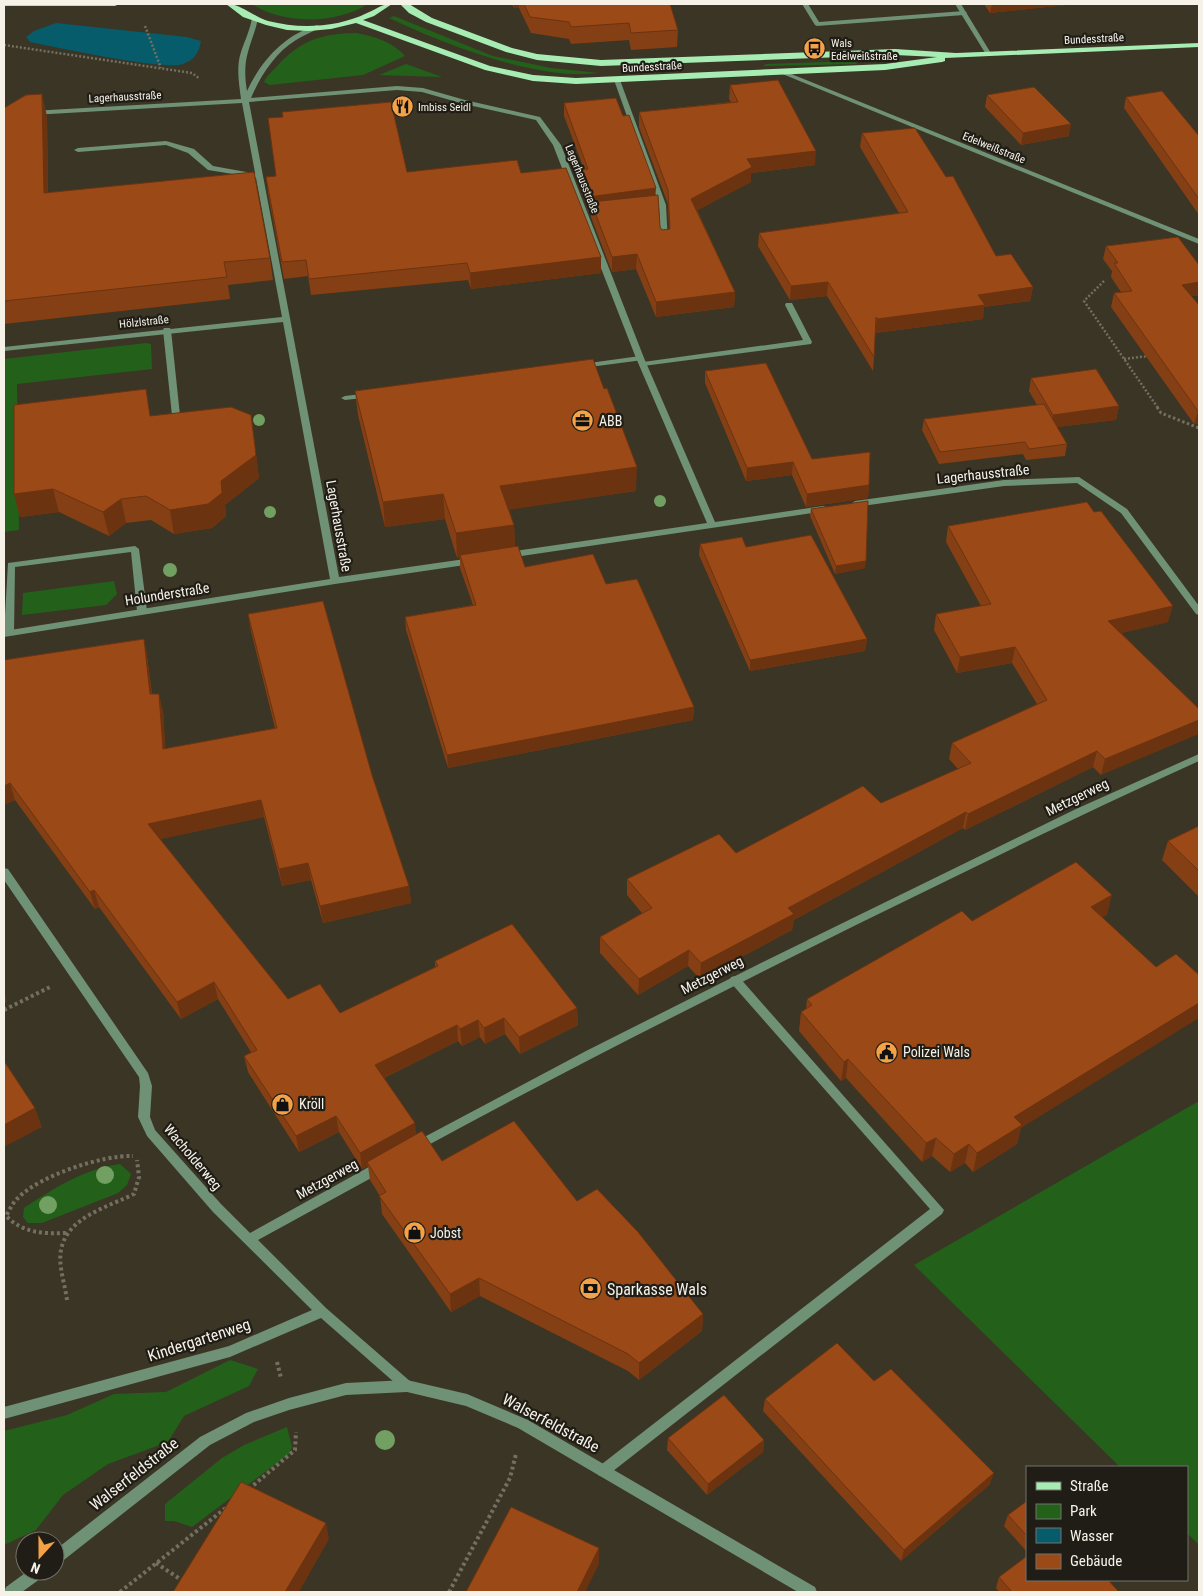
<svg xmlns="http://www.w3.org/2000/svg" width="1203" height="1596" font-family="'Roboto Condensed',sans-serif">
	<style>
		.green { fill: #23611a }
		.water { fill: #065c6a }
		.lines { fill: none; stroke-linecap: round; stroke-linejoin: round }
		.path-far2 { stroke: #746f61; stroke-width: 2.5; stroke-dasharray: 2 2; stroke-linecap: butt }
		.path-far1 { stroke: #746f61; stroke-width: 3; stroke-dasharray: 2.5 2.5; stroke-linecap: butt }
		.path { stroke: #746f61; stroke-width: 4; stroke-dasharray: 3 3; stroke-linecap: butt }
		.service { fill: #6f9175; fill-rule: evenodd }
		.minor { fill: #6f9175; fill-rule: evenodd }
		.tertiary { fill: #6f9175; fill-rule: evenodd }
		.primary { fill: #a6ecb3; fill-rule: evenodd }
		.tree { fill: #729f62 }
		.wall { fill: #853f14 }
		.shaded-wall { fill: #6c3310 }
		.building { fill: #9b4917; stroke: #6c3310 }
		.labels { text-anchor: middle; dominant-baseline: central; stroke-width: 4.5; stroke-linejoin: round; paint-order: stroke }
		.far-street-label { font-size: 11px; fill: #f6f2e8; stroke: #1f1d16 }
		.far-poi-label { font-size: 11px; fill: #f6f2e8; stroke: #1f1d16; text-anchor: start }
		.poi-label { font-size: 14px; fill: #f6f2e8; stroke: #1f1d16; text-anchor: start }
		.street-label { font-size: 14px; fill: #f6f2e8; stroke: #1f1d16 }
		.near-poi-label { font-size: 16px; fill: #f6f2e8; stroke: #1f1d16; text-anchor: start }
		.near-street-label { font-size: 16px; fill: #f6f2e8; stroke: #1f1d16 }
	</style>
	<rect width="100%" height="100%" fill="#3b3525"/>
	<!-- green -->
	<g class="green">
		<path d="M252 4H368C337 24 282 25 252 4Z"/>
		<path d="M394 16 493 56 551 68 599 73C538 81 444 44 389 18Z"/>
		<path d="M356 33C376 37 391 41 405 56L363 75 270 85 264 82C267 75 274 70 279 64 303 39 322 34 356 33Z"/>
		<path d="M855 61 857 64 763 66 766 64Z"/>
		<path d="M406 64 442 77 379 75Z"/>
		<path d="M146 343 151 344 152 369 17 384 19 530 4 532V359Z"/>
		<path d="M114 581 117 594 106 605 22 615 23 593Z"/>
		<path d="M1199 1101V1545L1187 1533V1467H1120L914 1265Z"/>
		<path d="M120 1164 131 1174 127 1185 118 1193 42 1223H28L23 1217 24 1208C54 1188 84 1169 120 1164Z"/>
		<path d="M230 1360 258 1369 249 1386 184 1416 168 1442 108 1464 63 1495 36 1530 4 1545V1431L67 1415 114 1394 166 1392Z"/>
		<path d="M287 1427 292 1447 289 1454 192 1527 174 1521H165V1504L222 1458 244 1445Z"/>
	</g>
	<!-- water -->
	<path class="water" d="M56 23 187 37 201 41C199 53 194 60 183 64 165 71 55 47 30 42L26 37 34 31Z"/>
	<g class="lines">
		<!-- path-far2 -->
		<g class="path-far2">
			<path d="M145 26 161 68"/>
			<path d="M4 45 192 73 200 79"/>
			<path d="M1104 281 1084 301 1158 408"/>
			<path d="M1124 359 1149 356"/>
		</g>
		<!-- path-far1 -->
		<path class="path-far1" d="M1157 407 1161 413 1199 428"/>
		<!-- path -->
		<g class="path">
			<path d="M4 1010 50 987"/>
			<path d="M66 1233C43 1234 23 1233 6 1216 10 1209 13 1202 19 1197 41 1175 103 1155 133 1156"/>
			<path d="M67 1300C65 1284 58 1266 61 1250 67 1217 108 1207 134 1194L139 1177 137 1160"/>
			<path d="M277 1362 281 1378"/>
			<path d="M249 1489 295 1450 296 1432"/>
			<path d="M156 1563 183 1581"/>
			<path d="M120 1592 227 1507"/>
			<path d="M449 1592 510 1478 516 1454"/>
		</g>
		<!-- service -->
		<g class="service">
			<path d="M802 4H808L819 22 964 11 967 13 964 15 817 26 815 25Z"/>
			<path d="M617 78 620 80 666 205 668 243H662L661 241 659 208 645 209 641 207 645 205 658 203 614 80Z"/>
			<path d="M166 141 194 149 213 166 257 174 261 176 257 178 208 170 188 153 166 145 78 152 74 150 78 148Z"/>
			<path d="M786 303H792L793 305 812 342 811 344 643 366 639 364 643 362 803 340 785 305Z"/>
			<path d="M164 328H170L171 330 181 425 177 428 173 425 163 330Z"/>
			<path d="M640 356 644 358 643 360 582 368 578 366 582 364Z"/>
			<path d="M369 393H372V397L345 400 341 398 345 396Z"/>
			<path d="M135 546 139 549 147 611 145 613H139L137 611 131 552 15 567 14 633 12 635H6L4 633 8 563Z"/>
			<path d="M735 976 739 977 944 1210 942 1214 608 1475 603 1477 598 1475 597 1471 598 1467 930 1209 731 983 730 980 731 977Z"/>
		</g>
		<!-- minor -->
		<g class="minor">
			<path d="M955 4H961L992 55 991 56H987Z"/>
			<path d="M255 16 258 18C256 30 251 40 248 52 244 65 245 79 247 91 261 61 284 35 317 25L320 27C313 32 304 35 296 40 275 53 261 75 251 98L397 86 423 88 465 100 540 117 561 145 644 358 715 522 823 506 826 507 827 509 826 511 508 558 505 557 504 555 505 553 508 552 707 523 636 358 553 145 536 120 464 104 422 92 397 90 249 102 339 577 472 558 476 561 472 564 335 584 4 637V631L330 579 283 322 4 351V347L282 317 242 103 32 115 29 113 32 111 241 99C239 83 236 67 241 52 245 40 250 30 252 18Z"/>
			<path d="M1079 477 1127 509 1199 606V615L1196 614 1121 513 1077 483 1004 486 855 507 851 504 855 501 1004 480Z"/>
			<path d="M1199 754V761C1084 813 970 869 856 925 710 998 564 1071 421 1149L417 1151 413 1149 411 1146 413 1143 586 1051 761 963 1076 809Z"/>
			<path d="M4 868 8 869 148 1073 152 1086 150 1117 155 1130 221 1204 250 1233 376 1163 380 1162 384 1163 386 1167 384 1171 258 1240 326 1308 411 1382 413 1386 411 1390 407 1392 403 1390 321 1318 230 1357 4 1419V1407L229 1346 312 1310 213 1212 147 1136 138 1117 140 1086 139 1077 4 880Z"/>
		</g>
		<!-- tertiary -->
		<g class="tertiary">
			<path d="M780 71H784L1199 239V244L780 73Z"/>
			<path d="M407 1380 467 1394 528 1420 815 1587 817 1592H798L518 1428 466 1406 407 1392 346 1395 289 1410 254 1422 210 1445 60 1563 55 1565V1550L200 1437 246 1413 289 1398 346 1383Z"/>
			<path d="M28 1571H46L44 1576 22 1592H4L6 1587Z"/>
		</g>
		<!-- primary -->
		<g class="primary">
			<path d="M4 4H119L115 6H4Z"/>
			<path d="M226 4C240 3 254 17 268 21 281 24 294 26 307 26 327 26 349 22 367 13 377 9 381 4 392 4L374 16 363 20 490 66 533 75 576 78 885 64 937 57 895 55 601 66 537 60 506 52 426 22 409 13 400 4H409L432 18 512 48 537 54 601 60 895 49 956 53 1199 43V47L945 58V61L942 62 885 70 576 84 533 81 485 70 356 23 331 29 309 31 287 30 266 25 243 17Z"/>
		</g>
	</g>
	<!-- trees -->
	<g class="tree">
		<circle cx="259" cy="420" r="6"/>
		<circle cx="660" cy="501" r="6"/>
		<circle cx="270" cy="512" r="6"/>
		<circle cx="170" cy="570" r="7"/>
		<circle cx="105" cy="1175" r="9"/>
		<circle cx="48" cy="1205" r="9"/>
		<circle cx="385" cy="1440" r="10"/>
	</g>
	<!-- wall -->
	<g class="wall">
		<path d="M512 4H670L678 30 677 47 631 50 629 40 571 44 569 39 531 33 519 8H514Z"/>
		<path d="M984 4H1066V5L990 13Z"/>
		<path d="M730 85 815 165 751 173V182L697 210 735 292 734 307 656 317 636 269 612 272 591 217V209L588 210 578 183V170L584 169 564 116V103L656 195 660 227 662 230 669 229 668 204 639 127V112L731 102 729 99Z"/>
		<path d="M987 95 1069 136 1021 145 985 107Z"/>
		<path d="M1126 97 1199 136V215L1124 108Z"/>
		<path d="M4 108 47 116 48 193 270 258 273 280 228 285 230 299 4 324Z"/>
		<path d="M862 133 996 256 1033 287 1030 301 984 307 983 319 875 333 874 357 873 371 827 296 790 300 758 246 759 233 899 213 860 147Z"/>
		<path d="M407 172 521 173 601 273 471 289 468 280 311 295 308 276 284 279 268 193 266 177Z"/>
		<path d="M1106 246 1199 295 1192 296 1199 424H1194L1111 307 1114 293 1121 292 1111 277 1112 271 1103 259Z"/>
		<path d="M705 371 812 459 869 485 868 498 806 507 792 475 746 481 705 383Z"/>
		<path d="M1031 378 1119 406 1116 420 1057 427 1067 444 1065 456 1026 460 1023 454 939 464 922 430 924 419 1037 405 1029 391Z"/>
		<path d="M355 391 636 491 509 509 514 525 515 547 525 567 606 584 694 707 693 720 448 768 406 630 405 617 473 605 460 568V558H457L445 519 385 527 358 415Z"/>
		<path d="M254 439 259 478 225 505 226 516 212 528 174 534 151 520 126 523 109 536 59 512 20 517 14 494Z"/>
		<path d="M811 509 865 568 835 574 810 516Z"/>
		<path d="M948 526 1168 622 1121 633 1199 709 1101 775 1093 767 965 830 963 828 794 920 792 930 700 979 688 966 638 995 600 953V937L642 913 627 895V879L736 853 881 803 958 769 949 759 952 743 1037 704 1012 663 957 673 934 630 936 614 981 606 946 542Z"/>
		<path d="M700 544 746 547 867 639 865 651 750 671 699 555Z"/>
		<path d="M248 614 372 775 409 886 411 903 323 923 311 880 282 886 264 817 160 839 288 999 340 1013 435 967V961L577 1008 578 1025 520 1054 505 1034 485 1044 480 1037 462 1046 458 1041 384 1078 416 1135 442 1161 577 1201 703 1314 702 1331 639 1380 628 1371 480 1296 451 1312 382 1214 380 1196 370 1180 368 1166 362 1169 339 1132 299 1152 248 1072 244 1056 251 1052 218 999 181 1019 99 907 95 909 15 800 4 805V660L144 639 147 656 152 694 163 711 165 749 275 728 251 631Z"/>
		<path d="M1199 826V897L1162 860 1168 841Z"/>
		<path d="M1107 915 1102 917 1021 1128 1017 1144 973 1172 965 1163 950 1172 932 1156 922 1162 846 1078 841 1081 799 1031 801 1012 806 1009 807 999 972 921Z"/>
		<path d="M874 1381 990 1484 901 1561 763 1411 765 1399Z"/>
		<path d="M668 1438 764 1440 763 1452 707 1495 667 1450Z"/>
		<path d="M1027 1501V1552L1004 1526 1008 1515Z"/>
		<path d="M999 1577 1119 1592H999L996 1588Z"/>
	</g>
	<!-- shaded-wall -->
	<g class="shaded-wall">
		<rect x="514" y="4" width="5" height="4"/>
		<path d="M992 4H1066V5L990 13Z"/>
		<path d="M42 94 47 116 48 215 44 193Z"/>
		<path d="M1071 124 1069 136 1021 145 1023 133Z"/>
		<path d="M816 151 815 165 751 173V182L691 214V199L747 159Z"/>
		<path d="M656 188 655 201 591 202V209L588 210V197Z"/>
		<path d="M637 254 636 269 612 272V257Z"/>
		<path d="M601 257V273L471 289 470 273Z"/>
		<path d="M828 282 827 296 790 300 791 286Z"/>
		<path d="M1199 282V295L1179 298 1182 285Z"/>
		<path d="M1033 287 1030 301 984 307 983 319 875 333 877 319 978 295Z"/>
		<path d="M735 292 734 307 656 317V302Z"/>
		<path d="M1119 406 1116 420 1050 428 1053 415Z"/>
		<path d="M1198 411H1199V424H1194Z"/>
		<path d="M251 415 259 478 225 505 226 516 212 528 174 534 170 510 221 481Z"/>
		<path d="M793 462 792 475 746 481 747 468Z"/>
		<path d="M637 467 636 491 501 511 500 486Z"/>
		<path d="M869 485 868 498 806 507 807 494Z"/>
		<path d="M53 489 59 512 20 517 14 494Z"/>
		<path d="M443 494 445 519 385 527 383 502Z"/>
		<path d="M121 499 126 523 109 536 103 512Z"/>
		<path d="M514 525 515 550 460 555V558H457L456 533Z"/>
		<path d="M866 561 865 568 835 574 836 566Z"/>
		<path d="M1173 606 1168 622 1105 637 1108 621Z"/>
		<path d="M144 639 147 656 154 711 150 694Z"/>
		<path d="M867 639 865 651 750 671V660Z"/>
		<path d="M1015 647 1012 663 957 673 960 657Z"/>
		<path d="M159 694 163 711 167 766 163 749Z"/>
		<path d="M694 707 693 720 448 768 447 755Z"/>
		<path d="M1199 720V734L1101 775 1105 759Z"/>
		<path d="M1097 751 1093 767 965 830 968 814Z"/>
		<path d="M10 783 15 800 4 805V786Z"/>
		<path d="M261 800 264 817 152 841 148 824Z"/>
		<path d="M966 812 963 828 794 920 792 930 700 979 701 963 788 908Z"/>
		<path d="M308 863 311 880 282 886 279 869Z"/>
		<path d="M409 886 411 903 323 923 320 906Z"/>
		<path d="M94 890 99 907 95 909 90 892Z"/>
		<path d="M1112 895 1107 915 1086 926 1091 907Z"/>
		<path d="M689 950 688 966 638 995 639 979Z"/>
		<path d="M214 982 218 999 181 1019 177 1002Z"/>
		<path d="M4 992 7 1002 4 1003Z"/>
		<path d="M1199 1003V1018L1021 1128 1017 1144 973 1172 977 1153 1014 1117Z"/>
		<path d="M577 1008 578 1025 520 1054 519 1037Z"/>
		<path d="M504 1018 505 1034 485 1044 484 1028Z"/>
		<path d="M478 1020 480 1037 462 1046 460 1029Z"/>
		<path d="M457 1025 458 1041 377 1081 375 1065Z"/>
		<path d="M848 1059 846 1078 841 1081 844 1062Z"/>
		<path d="M35 1108 42 1127 4 1147V1125Z"/>
		<path d="M336 1116 339 1132 299 1152 296 1136Z"/>
		<path d="M415 1123 417 1139 367 1162 368 1166 362 1169 360 1153Z"/>
		<path d="M936 1138 932 1156 922 1162 926 1143Z"/>
		<path d="M969 1144 965 1163 950 1172 954 1154Z"/>
		<path d="M479 1278 480 1296 451 1312 450 1294Z"/>
		<path d="M703 1314 702 1331 639 1380V1363Z"/>
		<path d="M764 1440 763 1452 707 1495 708 1484Z"/>
		<path d="M994 1473 990 1484 901 1561 904 1550Z"/>
		<path d="M326 1523 329 1539 299 1592H285Z"/>
		<path d="M599 1548V1564L585 1592H577Z"/>
	</g>
	<!-- building -->
	<g class="building">
		<path d="M524 4H670L678 30 631 33 629 23 571 27 569 22 530 17Z"/>
		<path d="M778 80 816 151 747 159 752 167 691 199 735 292 656 302 637 254 612 257 591 202 658 195 660 227 662 230 670 229 668 190 639 112 738 102 730 85Z"/>
		<path d="M1034 87 1071 124 1023 133 987 95Z"/>
		<path d="M1162 91 1199 136V199L1126 97Z"/>
		<path d="M42 94 44 193 254 172 270 258 224 262 227 277 4 301V108L26 95Z"/>
		<path d="M616 98 623 116 629 115 656 188 588 197 578 170 588 169 564 103Z"/>
		<path d="M391 102 407 172 517 160 521 173 566 168 601 257 470 273 467 263 309 279 306 260 282 262 266 177 276 176 268 118 283 117 282 112Z"/>
		<path d="M915 128 946 177 953 176 996 256 1011 254 1033 287 978 295 985 305 877 319 876 317 874 357 828 282 791 286 759 233 908 212 862 133Z"/>
		<path d="M1178 237 1199 265V282L1182 285 1199 305V411H1198L1114 293 1132 291 1114 263H1118L1106 246Z"/>
		<path d="M593 359 604 389 607 388 637 467 500 486 514 525 456 533 443 494 383 502 355 391Z"/>
		<path d="M766 363 812 459 870 452 869 485 807 494 793 462 747 468 705 371Z"/>
		<path d="M1096 369 1119 406 1053 415 1031 378Z"/>
		<path d="M146 389 150 416 231 407 251 415 256 455 221 481 222 493 208 504 170 510 146 496 121 499 103 512 53 489 14 494V405Z"/>
		<path d="M1044 404 1067 444 1029 449 1025 442 940 452 924 419Z"/>
		<path d="M868 501 866 561 836 566 811 509Z"/>
		<path d="M1087 502 1094 512 1101 511 1173 606 1108 621 1199 709V720L1105 759 1097 751 968 814 966 812 788 908 794 914 701 963 689 950 639 979 600 937 652 908 627 879 719 834 736 853 863 786 881 803 971 763 952 743 1047 700 1015 647 960 657 936 614 991 604 948 526Z"/>
		<path d="M811 535 867 639 750 660 700 544 742 537 746 547Z"/>
		<path d="M518 546 525 567 593 554 606 584 637 579 694 707 447 755 405 617 476 605 460 555Z"/>
		<path d="M323 601 372 775 409 886 320 906 308 863 279 869 261 800 148 824 288 999 320 984 340 1013 438 966 435 961 512 924 577 1008 519 1037 504 1018 484 1028 478 1020 460 1029 457 1025 375 1065 415 1123 360 1153 336 1116 296 1136 244 1056 257 1050 214 982 177 1002 94 890 90 892 10 783 4 786V660L144 639 150 694H159L163 749 277 728 248 614Z"/>
		<path d="M1199 826V871L1168 841Z"/>
		<path d="M1076 862 1112 895 1091 907 1156 967 1176 954 1199 975V1003L1014 1117 1022 1125 977 1153 969 1144 954 1154 936 1138 926 1143 848 1059 844 1062 801 1012 812 1005 807 999 962 911 972 921Z"/>
		<path d="M4 1061 35 1108 4 1125Z"/>
		<path d="M514 1121 577 1201 597 1189 638 1232 703 1314 639 1363 628 1354 479 1278 450 1294 379 1196 386 1192 367 1162 422 1131 442 1161Z"/>
		<path d="M837 1343 874 1381 891 1369 994 1473 904 1550 765 1399Z"/>
		<path d="M724 1395 764 1440 708 1484 668 1438Z"/>
		<path d="M241 1482 326 1523 285 1592H173Z"/>
		<path d="M1027 1501V1536L1008 1515Z"/>
		<path d="M511 1507 599 1548 577 1592H466Z"/>
		<path d="M1027 1556V1580H1108L1119 1592H1012L999 1577Z"/>
	</g>
	<!-- icons -->
	<defs>
		<symbol id="bus-disc" viewBox="-11 -11 22 22"><circle r="9.5" fill="#f5a246" stroke="#1f1d16"/><path d="M-5-6H5V4H4V6H2V4H-2V6H-4V4H-5ZM-3.5-4V0h7V-4ZM-3.5 1.2v1.5H-2V1.2ZM2 1.2v1.5H3.5V1.2Z" fill="#111"/></symbol>
		<symbol id="restaurant-disc" viewBox="-11 -11 22 22"><circle r="9.5" fill="#f5a246" stroke="#1f1d16"/><path d="M-5-6h1v4h1v-4h1v4h1v-4h1v5L-1.5 .5V6h-2V.5L-5-1ZM5-6V6H3V1.5H1.5Q1.5-4 5-6Z" fill="#111"/></symbol>
		<symbol id="office-disc" viewBox="-11 -11 22 22"><circle r="9.5" fill="#f5a246" stroke="#1f1d16"/><path d="M-6-3h4V-5.5h4V-3h4V5H-6ZM-1-4.5V-3h2v-1.5ZM-6 0V1H6V0Z" fill="#111"/></symbol>
		<symbol id="civic-disc" viewBox="-11 -11 22 22"><circle r="9.5" fill="#f5a246" stroke="#1f1d16"/><path d="M-.6-6.5H3V-4.5H.6V-3L4-1V1h2V6H-6V1h2V-1L-.6-3ZM-1.2 2.5V6h2.4V2.5Z" fill="#111"/></symbol>
		<symbol id="shop-disc" viewBox="-11 -11 22 22"><circle r="9.5" fill="#f5a246" stroke="#1f1d16"/><path d="M-5-2.5h2.3a2.7 3.5 0 0 1 5.4 0H5L5.5 6h-11ZM-1.5-2.5h3a1.5 2.3 0 0 0-3 0Z" fill="#111"/></symbol>
		<symbol id="bank-disc" viewBox="-11 -11 22 22"><circle r="9.5" fill="#f5a246" stroke="#1f1d16"/><path d="M-6-4H6V4H-6ZM0-2.3a2.3 2.3 0 1 0 0 4.6a2.3 2.3 0 1 0 0-4.6Z" fill="#111"/></symbol>
	</defs>
	<g fill-rule="evenodd">
		<use href="#bus-disc" x="802" y="36" width="25" height="25"/>
		<use href="#restaurant-disc" x="390" y="94" width="25" height="25"/>
		<use href="#office-disc" x="570" y="408" width="25" height="25"/>
		<use href="#civic-disc" x="874" y="1040" width="25" height="25"/>
		<use href="#shop-disc" x="270" y="1092" width="25" height="25"/>
		<use href="#shop-disc" x="402" y="1220" width="25" height="25"/>
		<use href="#bank-disc" x="578" y="1276" width="25" height="25"/>
	</g>
	<g class="labels">
		<!-- far-street labels -->
		<g class="far-street-label">
			<text transform="translate(1094 39) rotate(-3)">Bundesstraße</text>
			<text transform="translate(652 67) rotate(-3)">Bundesstraße</text>
			<text transform="translate(125 97) rotate(-3)">Lagerhausstraße</text>
			<text transform="translate(994 148) rotate(22)">Edelweißstraße</text>
			<text transform="translate(582 179) rotate(68)">Lagerhausstraße</text>
			<text transform="translate(144 322) rotate(-6)">Hölzlstraße</text>
		</g>
		<!-- far-poi labels -->
		<g class="far-poi-label">
			<text x="831" y="43">Wals<tspan x="831" dy="13">Edelweißstraße</tspan></text>
			<text x="418" y="107">Imbiss Seidl</text>
		</g>
		<!-- poi labels -->
		<g class="poi-label">
			<text x="599" y="421">ABB</text>
			<text x="903" y="1052">Polizei Wals</text>
			<text x="299" y="1104">Kröll</text>
			<text x="430" y="1233">Jobst</text>
		</g>
		<!-- street labels -->
		<g class="street-label">
			<text transform="translate(983 474) rotate(-6)">Lagerhausstraße</text>
			<text transform="translate(339 526) rotate(80)">Lagerhausstraße</text>
			<text transform="translate(167 594) rotate(-9)">Holunderstraße</text>
			<text transform="translate(1077 797) rotate(-26)">Metzgerweg</text>
			<text transform="translate(712 975) rotate(-27)">Metzgerweg</text>
			<text transform="translate(193 1157) rotate(50)">Wacholderweg</text>
			<text transform="translate(327 1179) rotate(-29)">Metzgerweg</text>
		</g>
		<!-- near-poi labels -->
		<g class="near-poi-label">
			<text x="607" y="1289">Sparkasse Wals</text>
		</g>
		<!-- near-street labels -->
		<g class="near-street-label">
			<text transform="translate(199 1340) rotate(-18)">Kindergartenweg</text>
			<text transform="translate(551 1423) rotate(28)">Walserfeldstraße</text>
			<text transform="translate(134 1474) rotate(-38)">Walserfeldstraße</text>
		</g>
	</g>
	<!-- border -->
	<rect width="1203" height="1596" fill="none" stroke="#f6f2e8" stroke-width="10"/>
	<!-- legend -->
	<rect x="1026" y="1466" width="162" height="115" fill="#1f1d16" stroke="#75726a"/>
	<rect x="1036" y="1482" width="25" height="8" fill="#a6ecb3" stroke="#75726a"/>
	<text x="1070" y="1491" font-size="15" fill="#f6f2e8">Straße</text>
	<rect x="1036" y="1504" width="25" height="15" fill="#23611a" stroke="#75726a"/>
	<text x="1070" y="1516" font-size="15" fill="#f6f2e8">Park</text>
	<rect x="1036" y="1528" width="25" height="15" fill="#065c6a" stroke="#75726a"/>
	<text x="1070" y="1541" font-size="15" fill="#f6f2e8">Wasser</text>
	<rect x="1036" y="1554" width="25" height="15" fill="#9b4917" stroke="#75726a"/>
	<text x="1070" y="1566" font-size="15" fill="#f6f2e8">Gebäude</text>
	<!-- north arrow -->
	<g transform="translate(40 1556) rotate(201)"><circle r="24" fill="#1f1d16" stroke="#75726a"/>
	<path d="M0-4L9 19L0 12L-9 19Z" fill="#f5a246"/>
	<text y="-8" font-size="14" font-weight="bold" text-anchor="middle" fill="#f6f2e8">N</text>
	</g>
</svg>
